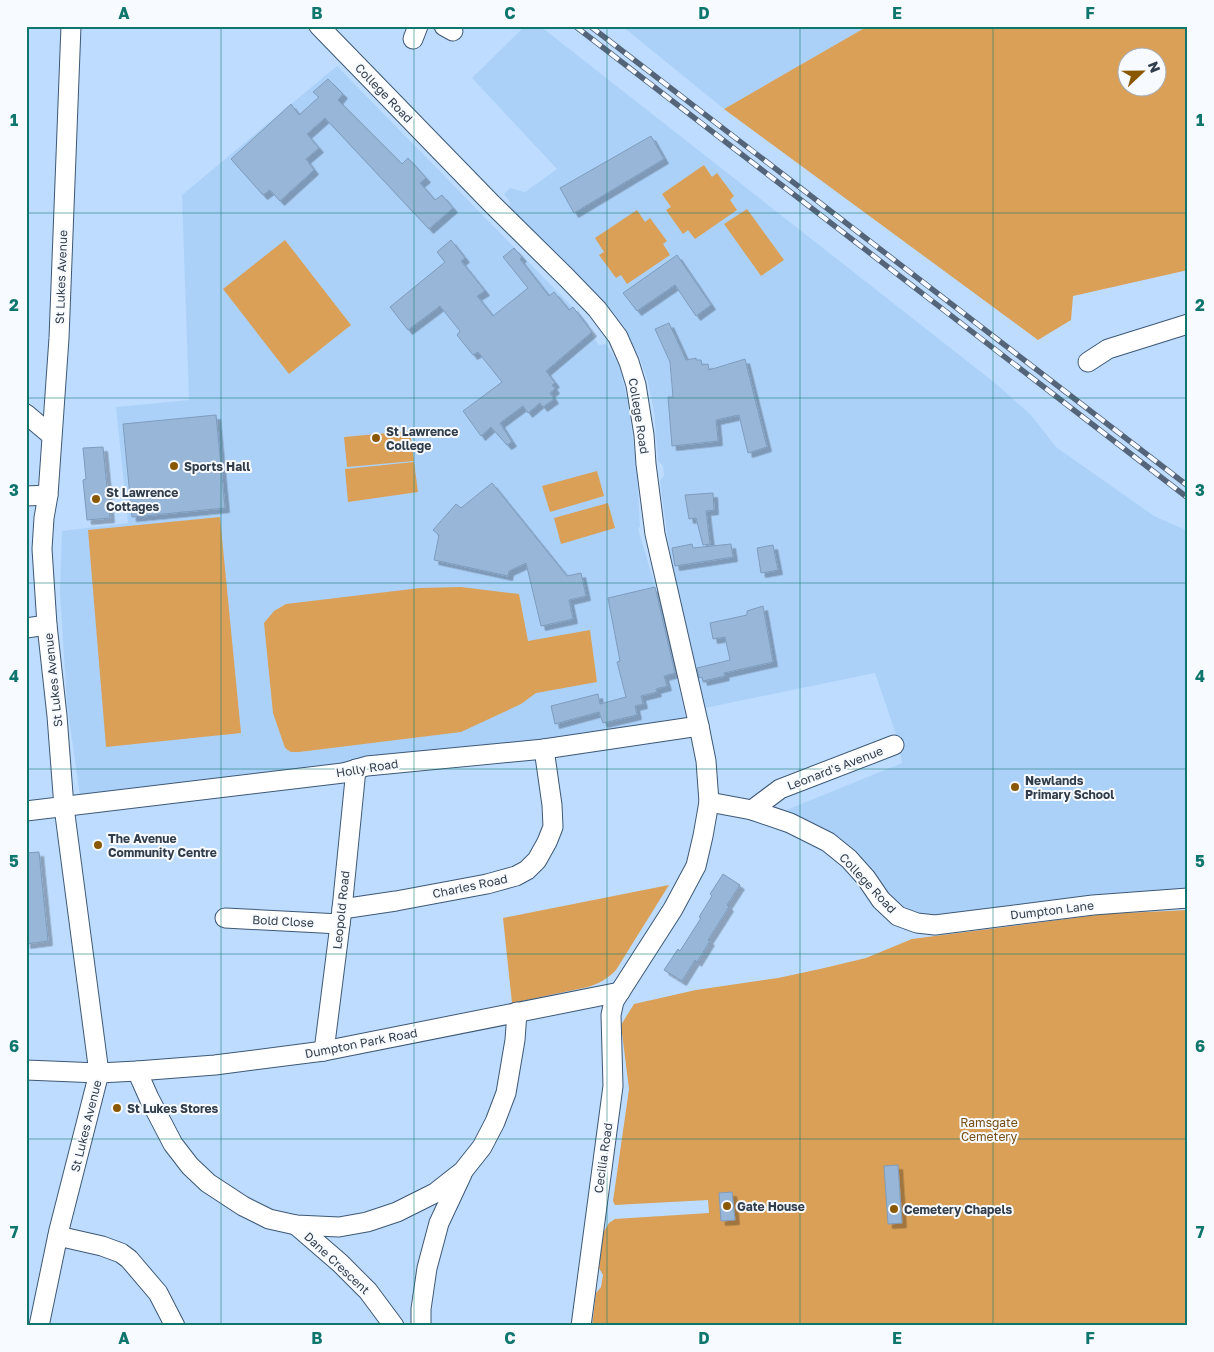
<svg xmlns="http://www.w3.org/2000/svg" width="1214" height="1352" font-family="'Golos Text',sans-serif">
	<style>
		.built { fill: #acd1f9 }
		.green { fill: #daa057; fill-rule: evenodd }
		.building { fill: #98b7d8; stroke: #7e9cbc; filter: url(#shadow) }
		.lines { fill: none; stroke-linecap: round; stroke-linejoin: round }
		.minor-casing { stroke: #3d5875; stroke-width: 21 }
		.minor { stroke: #fff; stroke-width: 19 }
		.rail-casing { stroke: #556579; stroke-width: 5.5 }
		.rail { stroke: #f7fafe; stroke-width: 4; stroke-dasharray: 11; stroke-linecap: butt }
		.grid { fill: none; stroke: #0f766e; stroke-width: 1; stroke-opacity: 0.55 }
		.poi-dot { fill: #8a5801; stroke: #f7fafe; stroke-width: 2 }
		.labels { text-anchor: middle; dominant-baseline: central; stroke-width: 4; stroke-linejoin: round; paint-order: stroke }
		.street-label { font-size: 12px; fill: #313d4b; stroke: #f7fafe }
		.poi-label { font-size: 12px; font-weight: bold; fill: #313d4b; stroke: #f7fafe; text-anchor: start }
		.park-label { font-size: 12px; fill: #764d12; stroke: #f7fafe }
		.neatline { fill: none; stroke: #0f766e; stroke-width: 2 }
		.grid-label { font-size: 16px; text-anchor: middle; font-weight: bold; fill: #0f766e }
	</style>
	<defs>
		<filter id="shadow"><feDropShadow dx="4.5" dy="4.5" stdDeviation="0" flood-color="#0004"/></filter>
	</defs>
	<rect width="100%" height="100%" fill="#bddcff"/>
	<!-- built -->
	<g class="built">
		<path d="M525 26H540L995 383 1031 415 1056 447 1154 516 1188 531V890L1080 897 946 915H922L906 908 888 893 871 873 813 826 784 811 902 763 897 737 875 673 705 708 671 563 660 481 664 475 663 466 658 461 654 411 648 382 639 356 629 337 600 297 513 213 510 207V202L504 194 510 188 525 192 557 169 472 78Z"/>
		<path d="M622 26H868L724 109Z"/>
		<path d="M337 66 587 322 593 337 599 345 606 344 619 365 628 403 637 469 640 527 638 528 659 600 686 719 581 735 80 796 67 703 60 593 62 531 128 523 116 407 189 400 182 195Z"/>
	</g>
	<!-- green -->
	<g class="green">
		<path d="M868 26H1188V270L1073 296 1071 320 1038 340 724 109ZM1126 58H1156V88H1126Z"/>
		<path d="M704 165 712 177 717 173 734 196 730 200 737 210 695 239 688 230 683 234 666 210 671 207 662 194Z"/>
		<path d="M747 209 784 260 761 276 724 224Z"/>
		<path d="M637 210 645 222 650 218 667 241 663 244 670 255 627 284 621 275 616 278 599 255 604 252 595 238Z"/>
		<path d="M285 240 351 325 289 374 223 289Z"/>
		<path d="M410 431 414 461 347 467 344 437Z"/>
		<path d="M414 462 418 492 348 502 345 469Z"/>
		<path d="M597 471 604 496 550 512 542 486Z"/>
		<path d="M608 503 615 528 561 544 554 518Z"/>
		<path d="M220 517 241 733 106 747 88 530Z"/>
		<path d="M461 587 519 594 528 641 590 630 597 682 536 693 521 704 461 732 299 752H291L285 748 273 713 264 623 274 611 286 604 420 588Z"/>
		<path d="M669 885 616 970C607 979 600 983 588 987L512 1003 503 918Z"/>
		<path d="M1188 910V1326H592L596 1293 601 1287 603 1275 599 1268 603 1233 609 1223 615 1219 709 1213 708 1200 615 1205 613 1201 629 1089 621 1025 634 1004 696 990 778 978 820 969 866 958 912 939 1104 914Z"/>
	</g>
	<!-- building -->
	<g class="building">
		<path d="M328 79 343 94 338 100 402 164 408 158 426 178 420 183 435 200 442 195 453 208 429 229 325 118 307 134 319 148 306 159 314 170 280 201 270 190 263 195 231 159 291 104 299 115 319 97 313 92Z"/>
		<path d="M651 136 664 159 574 213 560 188Z"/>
		<path d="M451 240 465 258 461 261 485 291 477 296 493 316 528 288 503 257 514 248 522 257 520 259 549 296 554 292 569 310 573 307 592 332 546 371 555 383 552 385 555 389 550 393 554 399 543 407 540 403 528 413 523 406 500 423 512 442 507 445 491 427 481 436 463 411 502 382 478 352 473 355 457 335 460 331 440 306 408 330 390 307 445 262 437 252Z"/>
		<path d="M677 255 711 305 696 316 675 285 637 311 623 293Z"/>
		<path d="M669 323 686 360 696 358V360H701L702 365 708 364 709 370 745 359 767 447 748 453 739 415 716 420 718 441 672 446 668 397H673L670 362 655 329Z"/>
		<path d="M216 415 225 508 132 517 123 424Z"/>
		<path d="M103 447 110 518 87 520 83 480 86 479 83 448Z"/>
		<path d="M492 483 567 576 581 573 586 596 569 600 573 619 541 626 526 563 509 571 508 576 434 560 439 535 433 530 456 504 461 508Z"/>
		<path d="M713 493 714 510 706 511 710 544 703 545 696 518 689 519 685 495Z"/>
		<path d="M692 544 693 548 731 544 733 557 675 566 672 548Z"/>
		<path d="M773 545 778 570 761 573 757 548Z"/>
		<path d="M655 587 675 673 664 676 667 686 656 689 657 692 641 696 643 704 635 706 637 715 603 723 599 712 555 724 551 706 598 694 600 704 626 697 617 662 620 661 608 598Z"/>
		<path d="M763 606 773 662 724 673 725 676 703 681 702 677 699 678 697 668 730 660 725 637 713 639 710 623 747 615V611Z"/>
		<path d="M39 852 48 941 26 944V853Z"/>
		<path d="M723 874 740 885 727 905 729 907 708 940 710 941 697 962 695 960 682 981 664 970 678 949 680 951 701 918 699 917 712 896 710 894Z"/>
		<path d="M898 1165 902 1223 888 1224 884 1166Z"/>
		<path d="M732 1192 735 1220 721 1221 719 1193Z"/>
	</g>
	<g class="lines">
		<defs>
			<g id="minor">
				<path d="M319 26 491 203 567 278 597 309 618 337 629 362 636 385 644 435 646 464 655 534 699 726 706 761 709 802 703 836 696 866 673 909 614 1001 611 1015 613 1086 581 1326"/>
				<path d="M444 26 453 31"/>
				<path d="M413 39 418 26"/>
				<path d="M1088 362 1108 349 1188 324"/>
				<path d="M26 414 51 435"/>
				<path d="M26 496 48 495"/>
				<path d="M26 628 47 625"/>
				<path d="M709 802 752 810 790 823 828 842 849 859 866 878 881 900 898 916 917 923 935 925 1093 905 1188 898"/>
				<path d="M752 810 780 789 894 745"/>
				<path d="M26 811 343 773 367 766 544 749 699 726"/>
				<path d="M342 909 396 901 487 884 516 876 527 870 537 860 547 842 553 827 552 805 544 749"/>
				<path d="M225 918 340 924"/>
				<path d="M324 1051 342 909 356 769"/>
				<path d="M26 1070 99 1073 137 1071 215 1065 324 1051 620 992"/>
				<path d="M137 1071 149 1098 173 1144 190 1166 208 1183 243 1206 269 1219 296 1225 339 1227 367 1222 397 1212 435 1193 463 1171 482 1147 495 1122 506 1093 515 1040 517 1012"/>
				<path d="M296 1225 340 1263 368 1291 394 1326"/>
				<path d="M58 1236 102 1246 121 1253 129 1259 158 1293 175 1326"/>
				<path d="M39 1326 59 1230 99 1073 64 807 57 716 47 625 42 549 44 518 48 495 59 338 71 26"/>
				<path d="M421 1326V1309L427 1268 439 1223 462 1174"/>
			</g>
		</defs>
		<!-- minor casing -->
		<use href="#minor" class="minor-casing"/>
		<!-- minor -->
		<use href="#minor" class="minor"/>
		<defs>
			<g id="rail">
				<path d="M575 26 1188 498"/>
				<path d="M590 26 1188 486"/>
			</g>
		</defs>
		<!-- rail casing -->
		<use href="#rail" class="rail-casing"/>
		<!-- rail -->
		<use href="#rail" class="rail"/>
	</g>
	<!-- grid -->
	<path class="grid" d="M221 26V1326M414 26V1326M607 26V1326M800 26V1326M993 26V1326M26 213H1188M26 398H1188M26 583H1188M26 769H1188M26 954H1188M26 1139H1188"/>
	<!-- markers -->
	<g class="poi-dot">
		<circle cx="376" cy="438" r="5"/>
		<circle cx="174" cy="466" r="5"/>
		<circle cx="96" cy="499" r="5"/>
		<circle cx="1015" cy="787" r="5"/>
		<circle cx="98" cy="845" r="5"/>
		<circle cx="117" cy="1108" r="5"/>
		<circle cx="727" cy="1206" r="5"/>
		<circle cx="894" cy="1209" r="5"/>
	</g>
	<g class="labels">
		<!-- street labels -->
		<g class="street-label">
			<text transform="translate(384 93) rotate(46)">College Road</text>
			<text transform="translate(61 277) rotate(-88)">St Lukes Avenue</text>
			<text transform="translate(639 416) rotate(81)">College Road</text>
			<text transform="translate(53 680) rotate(-96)">St Lukes Avenue</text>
			<text transform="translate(367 768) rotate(-9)">Holly Road</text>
			<text transform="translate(835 768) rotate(-21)">Leonard's Avenue</text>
			<text transform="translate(868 883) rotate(47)">College Road</text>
			<text transform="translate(470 886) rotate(-12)">Charles Road</text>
			<text transform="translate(341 910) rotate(-84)">Leopold Road</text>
			<text transform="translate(1052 910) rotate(-7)">Dumpton Lane</text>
			<text transform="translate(283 921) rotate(3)">Bold Close</text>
			<text transform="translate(361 1043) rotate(-11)">Dumpton Park Road</text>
			<text transform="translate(86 1126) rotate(-76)">St Lukes Avenue</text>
			<text transform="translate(603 1158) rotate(-82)">Cecilia Road</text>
			<text transform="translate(337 1263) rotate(43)">Dane Crescent</text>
		</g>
		<!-- poi labels -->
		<g class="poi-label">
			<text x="386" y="431">St Lawrence<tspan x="386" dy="14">College</tspan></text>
			<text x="184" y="466">Sports Hall</text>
			<text x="106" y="492">St Lawrence<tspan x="106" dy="14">Cottages</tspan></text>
			<text x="1025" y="780">Newlands<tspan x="1025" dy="14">Primary School</tspan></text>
			<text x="108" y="838">The Avenue<tspan x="108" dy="14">Community Centre</tspan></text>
			<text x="127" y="1108">St Lukes Stores</text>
			<text x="737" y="1206">Gate House</text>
			<text x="904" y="1209">Cemetery Chapels</text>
		</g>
		<!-- park labels -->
		<g class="park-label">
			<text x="989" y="1122">Ramsgate<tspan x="989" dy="14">Cemetery</tspan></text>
		</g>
	</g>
	<!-- border -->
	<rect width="1214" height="1352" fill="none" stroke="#f7fafe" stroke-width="55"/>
	<!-- north arrow -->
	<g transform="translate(1142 72) rotate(68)"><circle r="24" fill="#f7fafe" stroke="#a8aeb6"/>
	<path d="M0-4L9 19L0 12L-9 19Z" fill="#8a5801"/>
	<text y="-8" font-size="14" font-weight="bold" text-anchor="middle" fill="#313d4b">N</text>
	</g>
	<rect x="28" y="28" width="1158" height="1296" class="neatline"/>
	<g class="grid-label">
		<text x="124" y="19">A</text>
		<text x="317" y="19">B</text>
		<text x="510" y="19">C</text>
		<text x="704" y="19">D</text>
		<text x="897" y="19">E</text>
		<text x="1090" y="19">F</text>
		<text x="14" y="126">1</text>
		<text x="1200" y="126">1</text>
		<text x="14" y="311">2</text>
		<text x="1200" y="311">2</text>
		<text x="14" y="496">3</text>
		<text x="1200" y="496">3</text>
		<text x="14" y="682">4</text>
		<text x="1200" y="682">4</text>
		<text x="14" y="867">5</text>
		<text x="1200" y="867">5</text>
		<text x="14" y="1052">6</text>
		<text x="1200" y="1052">6</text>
		<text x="14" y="1238">7</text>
		<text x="1200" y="1238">7</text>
		<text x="124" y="1344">A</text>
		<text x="317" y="1344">B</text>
		<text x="510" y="1344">C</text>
		<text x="704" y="1344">D</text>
		<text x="897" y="1344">E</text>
		<text x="1090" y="1344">F</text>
	</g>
</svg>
